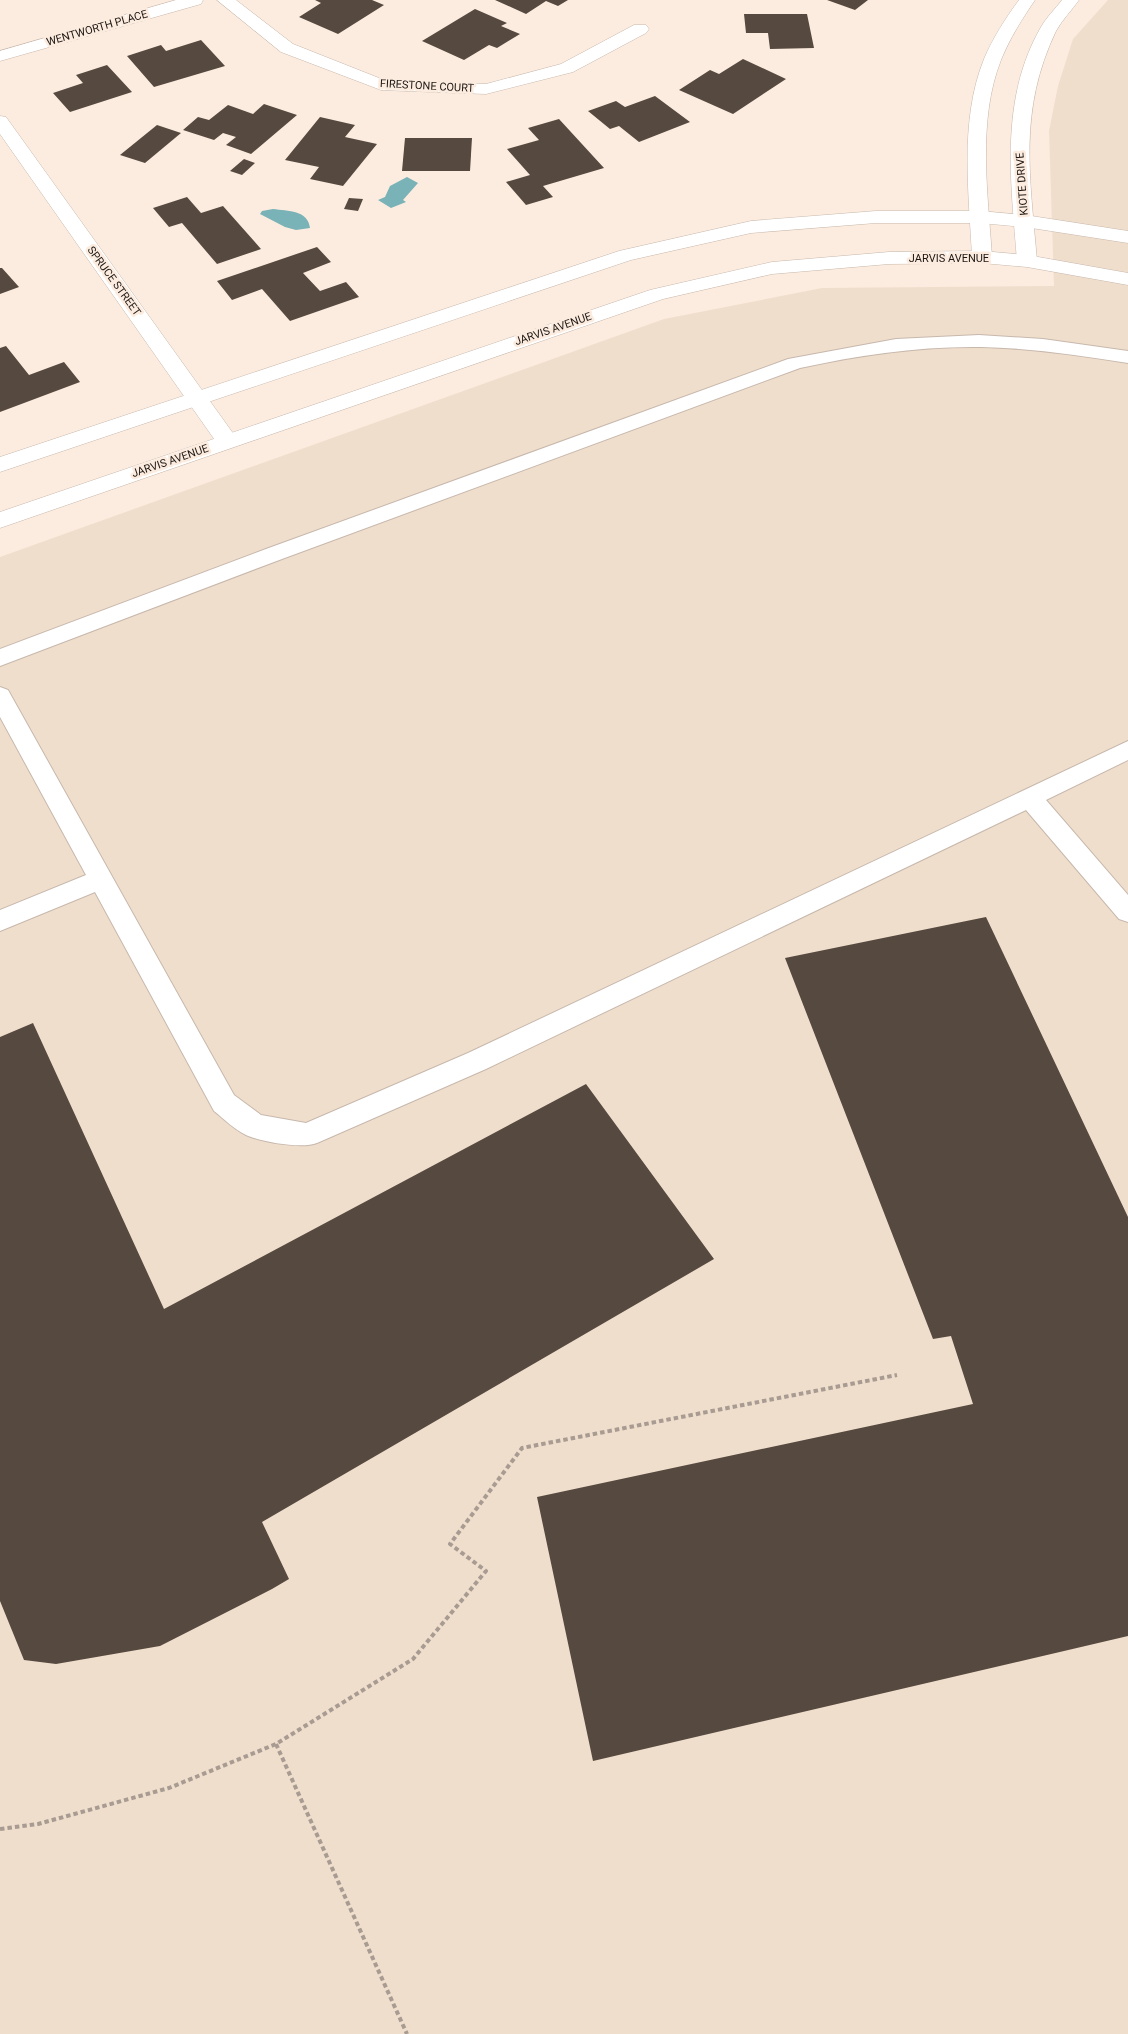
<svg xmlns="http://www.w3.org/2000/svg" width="1128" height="2034" font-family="Roboto,sans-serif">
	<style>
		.commercial { fill: #f0decd }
		.water { fill: #79b2b7 }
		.building { fill: #56493f }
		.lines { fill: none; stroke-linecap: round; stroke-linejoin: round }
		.service-casing { stroke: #c7b8ac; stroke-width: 2 }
		.minor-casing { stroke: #c7b8ac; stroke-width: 1 }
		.tertiary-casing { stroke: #c7b8ac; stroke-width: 1 }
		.secondary-casing { stroke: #c7b8ac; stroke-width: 1 }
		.path { stroke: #a89c92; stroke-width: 4; stroke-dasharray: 4.5 3; stroke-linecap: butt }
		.service { fill: #fff; fill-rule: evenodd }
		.minor { fill: #fff; fill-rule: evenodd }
		.tertiary { fill: #fff; fill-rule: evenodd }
		.secondary { fill: #fff; fill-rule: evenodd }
		.labels { text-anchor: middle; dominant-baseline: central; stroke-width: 5; stroke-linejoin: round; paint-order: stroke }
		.far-street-label { font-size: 11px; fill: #1d1713; stroke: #fcecdf }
	</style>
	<rect width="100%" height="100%" fill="#fcecdf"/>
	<!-- commercial -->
	<path class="commercial" d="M1108 0H1128V2034H0V557L664 319 822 288 1054 286 1049 131 1058 86 1073 39Z"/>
	<!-- water -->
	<g class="water">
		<path d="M407 177 418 183 403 200 406 202 391 208 378 200 385 197 390 186Z"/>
		<path d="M273 209C288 211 308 210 310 228L296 230 285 227 260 214 262 211Z"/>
	</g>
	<!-- building -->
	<g class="building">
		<path d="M315 0H372L384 5 338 34 299 17 321 3Z"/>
		<path d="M495 0H568L558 6 546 1 526 14Z"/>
		<path d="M827 0H868L855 10Z"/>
		<path d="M475 9 507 23 501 26 520 34 497 48 489 45 464 60 422 41Z"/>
		<path d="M744 14H807L814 48 770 49 768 33H746Z"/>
		<path d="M201 40 225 66 154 87 127 56 161 45 166 51Z"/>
		<path d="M743 59 786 79 733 114 679 90 710 70 719 74Z"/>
		<path d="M107 65 132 92 70 112 53 93 83 83 76 75Z"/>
		<path d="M655 96 690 122 639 142 619 126 610 129 588 111 616 101 625 107Z"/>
		<path d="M264 104 297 115 251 154 226 145 236 137 223 133 214 140 183 130 198 117 209 120 228 105 253 114Z"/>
		<path d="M320 117 355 125 345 137 377 144 343 186 310 179 319 167 285 160Z"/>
		<path d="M559 119 604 168 543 186 553 197 526 205 506 182 530 175 507 149 539 140 528 128Z"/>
		<path d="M157 125 181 133 145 163 120 155Z"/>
		<path d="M405 138H472L470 171H402Z"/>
		<path d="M244 159 255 163 242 175 230 171Z"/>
		<path d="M187 197 201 213 223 206 261 249 217 264 182 223 169 227 153 208Z"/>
		<path d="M349 198 363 199 358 211 344 209Z"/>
		<path d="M317 247 331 262 303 273 320 291 346 282 359 297 290 321 262 289 232 300 217 281Z"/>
		<path d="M0 268H2L19 287 0 294Z"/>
		<path d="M6 346 29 375 64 362 80 382 0 412V348Z"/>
		<path d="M986 917 1128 1217V1636L593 1761 537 1497 973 1404 951 1336 933 1339 785 958Z"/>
		<path d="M33 1023 164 1309 586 1084 714 1259 262 1522 289 1579 272 1589 160 1646 56 1664 24 1660 0 1601V1037Z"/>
	</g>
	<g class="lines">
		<defs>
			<g id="service">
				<path d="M979 335 1043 339 1128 351V363C1079 355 1030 348 981 347 920 346 859 355 800 368L282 559 0 666V649L266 549 788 359 896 339Z"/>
				<path d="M0 687 8 690 234 1095 261 1115 306 1123 468 1053 1128 741V760L1046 800 1128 895V922L1119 919 1026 810 486 1069 317 1143C302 1149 262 1142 246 1135 235 1130 224 1119 214 1111L95 892 0 931V910L86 875 0 717Z"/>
			</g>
			<g id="minor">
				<path d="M176 0H203L201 4 0 61V51Z"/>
				<path d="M217 0H236L293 44 384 80 486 84 561 64 634 25H646L649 29 646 33 573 72 486 94 381 90 281 52Z"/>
				<path d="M0 116 6 117 235 436 238 441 235 446 227 448 219 446 0 134Z"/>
			</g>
			<g id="tertiary">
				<path d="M1019 0H1035C1022 19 1010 38 1001 60 977 121 988 193 992 257L989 261H975L972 257C969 193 959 121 984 59 993 38 1005 19 1019 0Z"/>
				<path d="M1062 0H1079C1072 10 1062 20 1056 31 1018 111 1030 176 1037 261L1034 265H1020L1017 261C1011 182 999 100 1041 27 1046 18 1055 9 1062 0Z"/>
			</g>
			<g id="secondary">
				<path d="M876 211H980L1025 215 1128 231V243L1025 227 980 223H876L751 233 631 260 0 472V457L619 251 751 221Z"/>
				<path d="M982 251 1027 255 1128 273V285L1027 267 982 263 889 264 772 274 663 299 0 528V512L650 290 772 262 889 252Z"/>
			</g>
		</defs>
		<!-- service casing -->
		<use href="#service" class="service-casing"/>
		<!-- minor casing -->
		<use href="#minor" class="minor-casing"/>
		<!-- tertiary casing -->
		<use href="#tertiary" class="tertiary-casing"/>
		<!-- secondary casing -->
		<use href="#secondary" class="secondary-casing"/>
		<!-- path -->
		<g class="path">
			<path d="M276 1744 407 2034"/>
			<path d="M0 1829 38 1824 169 1788 276 1744 413 1659 486 1571 450 1544 522 1448 897 1375"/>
		</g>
		<!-- service -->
		<use href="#service" class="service"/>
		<!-- minor -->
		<use href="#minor" class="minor"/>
		<!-- tertiary -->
		<use href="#tertiary" class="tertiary"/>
		<!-- secondary -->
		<use href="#secondary" class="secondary"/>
	</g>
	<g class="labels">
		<!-- far-street labels -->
		<g class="far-street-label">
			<text transform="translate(97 28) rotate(-16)">WENTWORTH PLACE</text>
			<text transform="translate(427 86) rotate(3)">FIRESTONE COURT</text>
			<text transform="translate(1022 184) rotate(-94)">KIOTE DRIVE</text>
			<text x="949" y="258">JARVIS AVENUE</text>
			<text transform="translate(114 281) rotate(54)">SPRUCE STREET</text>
			<text transform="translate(553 329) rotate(-19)">JARVIS AVENUE</text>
			<text transform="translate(170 461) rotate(-19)">JARVIS AVENUE</text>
		</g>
	</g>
</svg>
